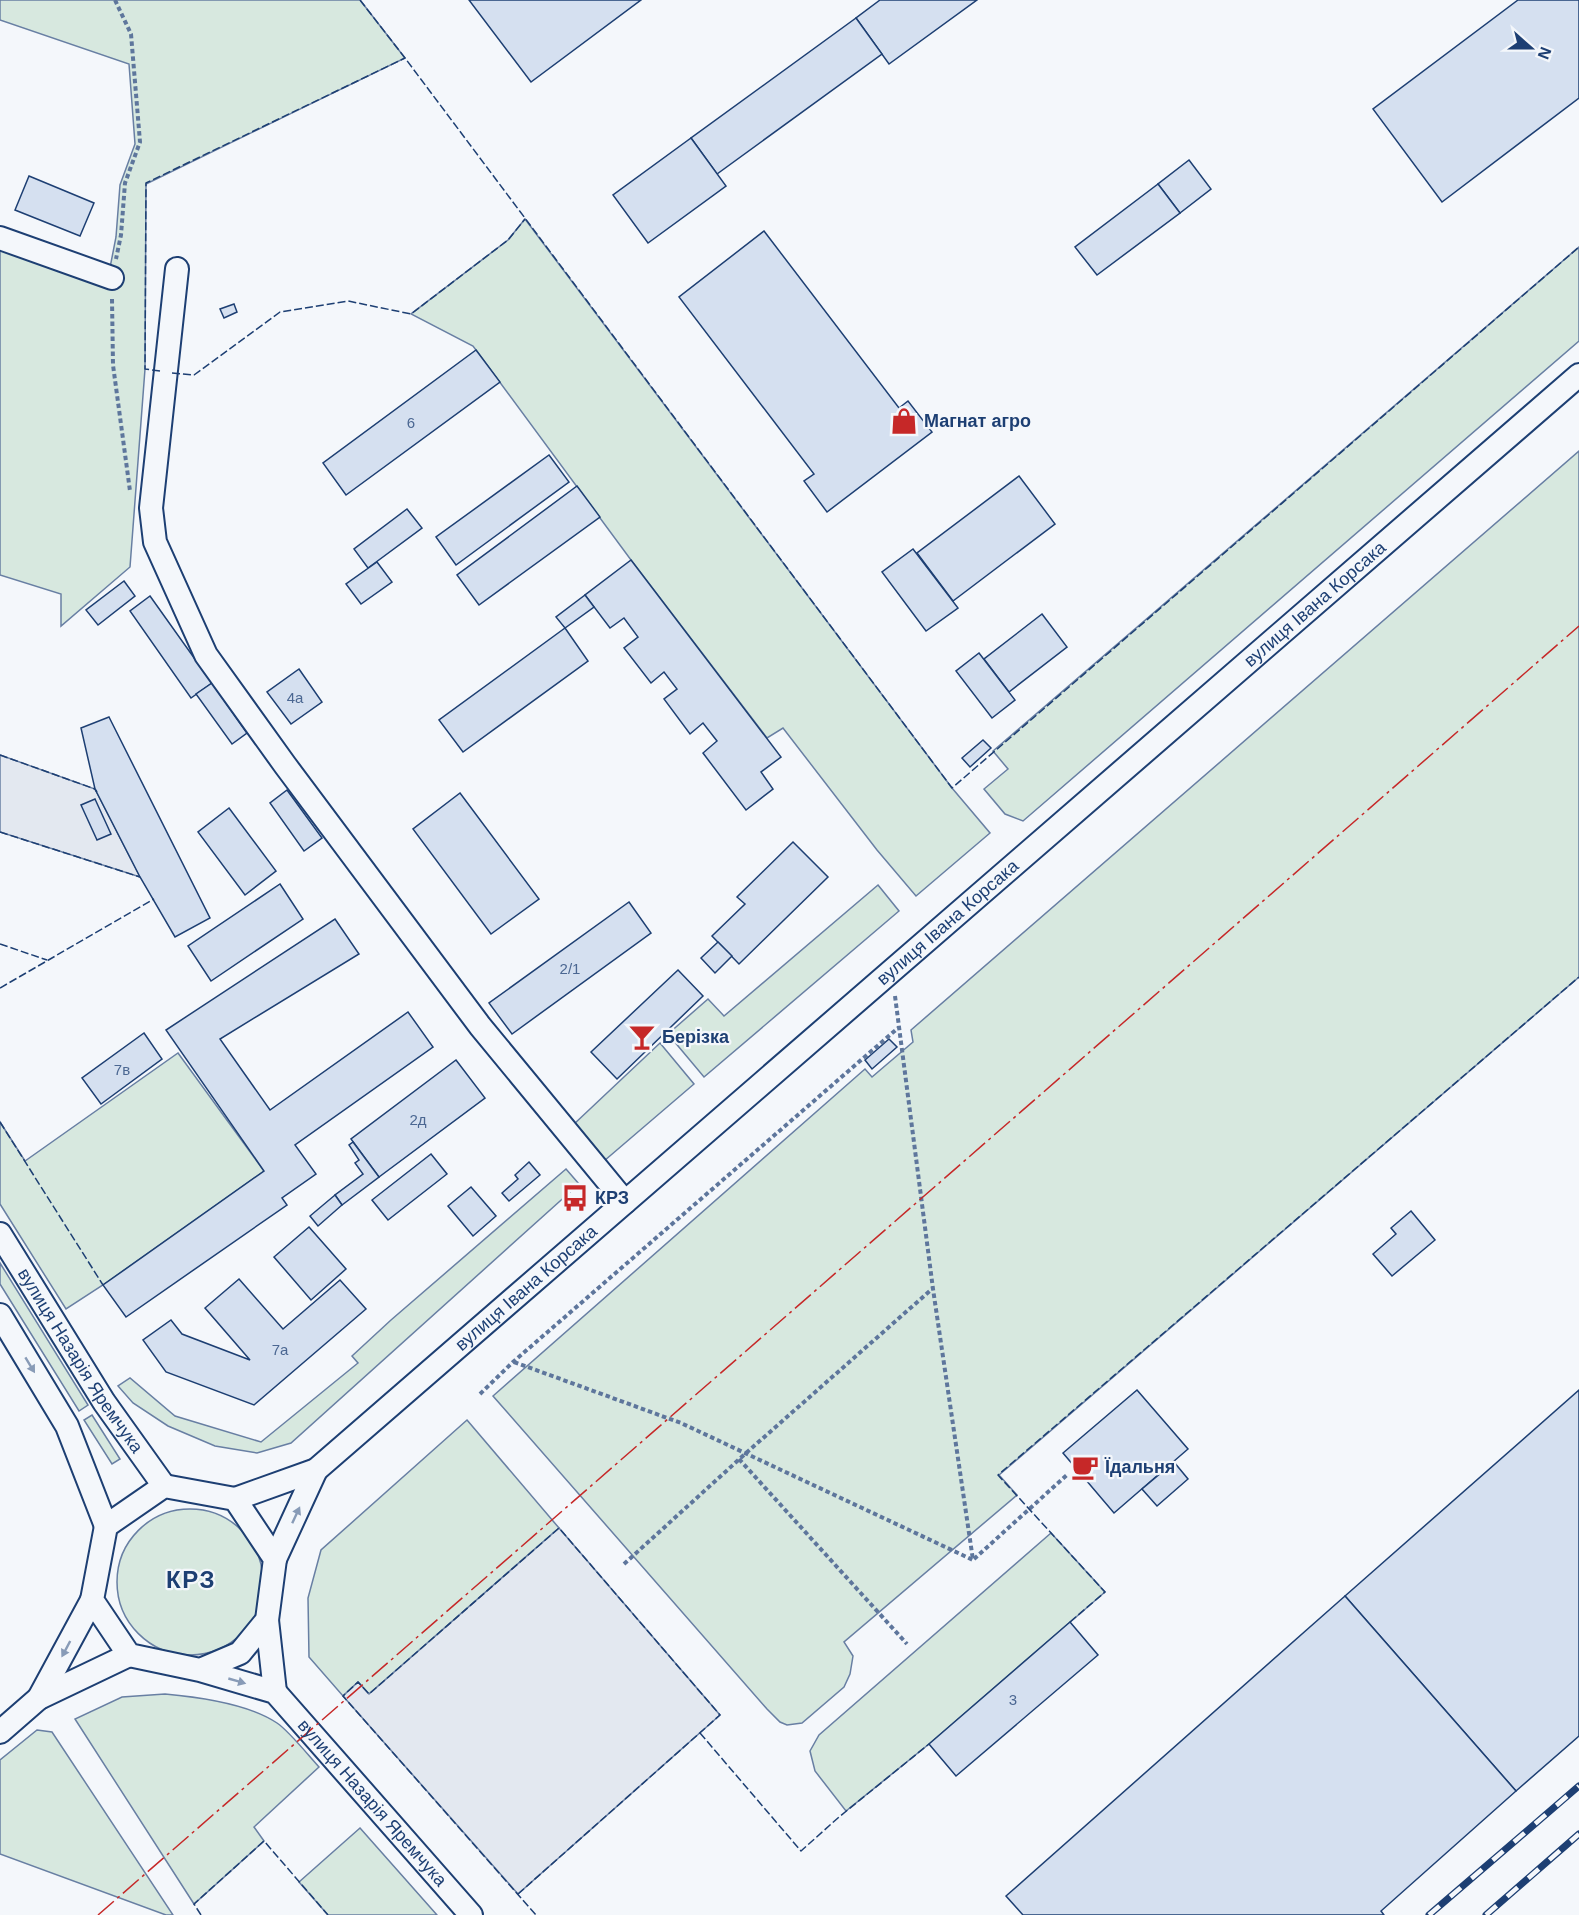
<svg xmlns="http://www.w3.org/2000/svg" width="1579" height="1915" font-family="Arial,sans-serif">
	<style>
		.green { fill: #d7e8df; stroke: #687fa3; stroke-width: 1.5 }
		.parking { fill: #e3e8f0; stroke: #687fa3; stroke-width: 1.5 }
		.building { fill: #d5e0f0; stroke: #1d3f73; stroke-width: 1.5 }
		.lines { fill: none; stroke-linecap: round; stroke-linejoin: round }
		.minor-casing { stroke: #1d3f73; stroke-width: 26 }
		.path { stroke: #5e769c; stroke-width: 4; stroke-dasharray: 4.5 3; stroke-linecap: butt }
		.minor { stroke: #f4f7fb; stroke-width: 22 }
		.rail-casing { stroke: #1d3f73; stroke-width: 7 }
		.rail { stroke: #f4f7fb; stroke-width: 4.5; stroke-dasharray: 14; stroke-linecap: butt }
		.fence { stroke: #1d3f73; stroke-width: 1.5; stroke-dasharray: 8 3; stroke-linecap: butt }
		.power { stroke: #c62828; stroke-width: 1.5; stroke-dasharray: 21 4.5 3 4.5; stroke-linecap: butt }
		.oneway { fill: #889bb7 }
		.labels { text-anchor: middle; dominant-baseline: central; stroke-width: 4.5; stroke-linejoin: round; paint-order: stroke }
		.number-label { font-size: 15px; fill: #4b6792 }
		.poi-label { font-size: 18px; font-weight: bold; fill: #1d3f73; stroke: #f4f7fb; text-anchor: start }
		.street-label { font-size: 18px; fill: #1d3f73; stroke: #f4f7fb }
		.district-label { font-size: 24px; font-weight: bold; letter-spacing: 1.5px; fill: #1d3f73; stroke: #f4f7fb }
	</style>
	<rect width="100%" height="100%" fill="#f4f7fb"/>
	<!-- green -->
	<g class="green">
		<path d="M0 0H360L405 58 146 184 145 369 130 567 61 626V594L0 575V244L107 283 116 237 120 185 135 144 129 64 0 20Z"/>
		<path d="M525 219 952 788 990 833 916 896 877 850 783 728 767 738 631 560 476 350 473 346 411 314 508 240Z"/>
		<path d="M1579 247V341L1023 821 1005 814 984 789 1008 769 993 751Z"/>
		<path d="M1579 451V977L999 1475 1017 1495 844 1642 853 1656 850 1674 844 1687 802 1723 787 1725 780 1722 767 1709 493 1396 865 1069 872 1077 913 1042 911 1030Z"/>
		<path d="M878 885 899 911 704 1077 668 1034 708 999 724 1016Z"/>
		<path d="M660 1043 694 1084 604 1161 573 1125Z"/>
		<path d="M178 1053 264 1171 103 1285 66 1309 0 1204V1122L25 1161Z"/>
		<path d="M566 1169 579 1184 291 1443 257 1453 215 1446 168 1426 133 1403 118 1386 130 1378 175 1416 261 1442 358 1363 352 1356 391 1320Z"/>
		<path d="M0 1263 88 1405 79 1411 0 1284Z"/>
		<path d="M92 1415 120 1459 112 1464 84 1420Z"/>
		<path d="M467 1420 559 1528 369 1694 358 1682 343 1696 309 1657 308 1598 321 1550Z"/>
		<circle cx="190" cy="1582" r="73"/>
		<path d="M1051 1533 1105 1592 929 1744 846 1811 815 1771 810 1751 819 1735Z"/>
		<path d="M165 1694C198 1697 249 1704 277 1723 289 1731 308 1755 319 1767L254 1827 264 1841 194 1904 75 1719 122 1697Z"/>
		<path d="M37 1730 52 1732 173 1915H166L0 1854V1760Z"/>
		<path d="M360 1828 437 1915H328L299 1882Z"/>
	</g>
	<!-- parking -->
	<g class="parking">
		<path d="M0 755 95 789 140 877 0 832Z"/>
		<path d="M559 1528 720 1715 518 1894 343 1696 358 1682 369 1694Z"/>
	</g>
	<!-- building -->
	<g class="building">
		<path d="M469 0H641L531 82Z"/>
		<path d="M880 0H977L889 64 856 18Z"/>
		<path d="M1518 0H1579V98L1442 202 1373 109Z"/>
		<path d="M856 18 882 54 717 174 691 138Z"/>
		<path d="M691 138 726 186 648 243 613 195Z"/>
		<path d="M1189 160 1211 189 1180 213 1158 184Z"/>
		<path d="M29 176 94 203 80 236 15 210Z"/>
		<path d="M1158 184 1180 213 1097 275 1075 247Z"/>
		<path d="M764 231 899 408 908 401 932 432 827 512 804 481 814 474 679 297Z"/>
		<path d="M234 304 237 312 224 318 220 309Z"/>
		<path d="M476 350 500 382 346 495 323 463Z"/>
		<path d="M549 455 569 482 456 565 436 537Z"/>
		<path d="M1019 476 1055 524 953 601 917 553Z"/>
		<path d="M577 486 600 517 479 605 457 575Z"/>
		<path d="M407 509 422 528 368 568 354 549Z"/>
		<path d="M913 549 958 608 926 631 882 572Z"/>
		<path d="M631 560 781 757 761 772 773 789 746 810 703 753 717 741 703 723 690 734 664 699 677 689 664 672 651 683 624 648 638 637 624 618 610 628 585 595Z"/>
		<path d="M377 562 392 582 361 604 346 584Z"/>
		<path d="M124 581 135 596 98 625 86 610Z"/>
		<path d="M585 595 594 607 565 628 556 617Z"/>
		<path d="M150 596 212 683 191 698 130 611Z"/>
		<path d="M1042 614 1067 647 1009 692 984 659Z"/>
		<path d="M565 628 588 661 463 752 439 720Z"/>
		<path d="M979 653 1015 700 992 718 956 671Z"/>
		<path d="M299 669 322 702 291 724 267 692Z"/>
		<path d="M212 683 247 733 232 744 196 694Z"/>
		<path d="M109 717 210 918 175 937 140 877 95 789 81 728Z"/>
		<path d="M983 740 991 748 970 767 962 758Z"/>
		<path d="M287 790 322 838 304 851 270 803Z"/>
		<path d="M460 793 539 899 491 934 413 829Z"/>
		<path d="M95 799 111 834 97 840 81 805Z"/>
		<path d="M229 808 276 871 245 895 198 832Z"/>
		<path d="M793 842 828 877 739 964 712 936 745 904 737 897Z"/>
		<path d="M280 884 303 919 211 981 188 946Z"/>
		<path d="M629 902 651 933 512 1034 489 1003Z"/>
		<path d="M335 919 359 954 220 1039 270 1110 408 1012 433 1047 295 1145 316 1174 282 1198 287 1205 126 1317 103 1285 264 1171 166 1030Z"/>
		<path d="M718 942 732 956 715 973 701 958Z"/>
		<path d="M678 970 703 996 617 1079 591 1052Z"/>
		<path d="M144 1033 162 1059 101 1104 82 1078Z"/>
		<path d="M889 1039 897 1047 872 1069 865 1060Z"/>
		<path d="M456 1060 485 1098 379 1177 351 1139Z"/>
		<path d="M353 1142 379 1177 342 1205 335 1195 363 1174 355 1163 359 1160 349 1145Z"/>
		<path d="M431 1154 447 1174 388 1220 372 1200Z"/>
		<path d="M529 1162 540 1175 509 1201 502 1193 518 1179 515 1175Z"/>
		<path d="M471 1187 496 1216 473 1236 448 1206Z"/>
		<path d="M335 1195 342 1205 318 1226 310 1216Z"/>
		<path d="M1411 1211 1435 1240 1392 1276 1373 1254 1396 1234 1391 1228Z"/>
		<path d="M309 1227 346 1269 311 1300 274 1257Z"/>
		<path d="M239 1279 283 1329 340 1280 366 1309 254 1405 166 1372 143 1340 171 1320 182 1334 250 1360 205 1308Z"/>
		<path d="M1137 1390 1188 1449 1114 1513 1063 1453Z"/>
		<path d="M1579 1390V1736L1516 1791 1345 1596Z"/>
		<path d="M1174 1462 1188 1479 1157 1506 1142 1489Z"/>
		<path d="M1345 1596 1516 1791 1381 1911 1384 1915H1023L1006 1896Z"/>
		<path d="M1070 1622 1098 1655 956 1776 929 1744Z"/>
	</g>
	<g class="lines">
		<defs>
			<g id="minor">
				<path d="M0 238 112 278"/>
				<path d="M177 269 151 508 155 542 206 655 285 765 480 1026 625 1202"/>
				<path id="s1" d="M0 1234 104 1402 164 1486"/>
				<path d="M0 1315 67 1426 106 1526"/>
				<path id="s2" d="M235 1499 316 1470 1579 375"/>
				<path d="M275 1559 316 1470"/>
				<path d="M267 1620 275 1692"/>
				<path id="s3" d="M200 1670 240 1653 267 1620 275 1559 235 1499 164 1486 106 1526 92 1600 129 1655 200 1670 275 1692 471 1915"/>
				<path d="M39 1698 92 1600"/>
				<path d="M0 1732 39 1698 129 1655"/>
			</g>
		</defs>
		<!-- minor casing -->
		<use href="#minor" class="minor-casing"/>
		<!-- path -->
		<g class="path">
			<path d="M115 0 131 34 140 142 125 183 121 235 116 259"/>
			<path d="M112 299 113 365 130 491"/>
			<path d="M895 996 933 1289 973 1560"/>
			<path d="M514 1362 681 1423 973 1560"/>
			<path d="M480 1394 513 1362 898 1028"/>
			<path d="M739 1459 907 1644"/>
			<path d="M974 1559 1068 1474"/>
			<path d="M624 1564 745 1454 932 1289"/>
		</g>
		<!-- minor -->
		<use href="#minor" class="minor"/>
		<defs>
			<g id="rail">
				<path d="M1429 1915 1579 1786"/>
				<path d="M1486 1915 1579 1834"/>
			</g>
		</defs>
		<!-- rail casing -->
		<use href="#rail" class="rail-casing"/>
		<!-- rail -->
		<use href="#rail" class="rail"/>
		<!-- fence -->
		<g class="fence">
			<path d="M360 0 405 58 952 788 1579 247"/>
			<path d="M160 371 145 369 146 183 405 58"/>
			<path d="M172 373 194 375 280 312 348 301 411 314 508 240 525 219"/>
			<path d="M0 755 95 789 97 792"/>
			<path d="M0 832 140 877"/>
			<path d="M0 944 47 960"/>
			<path d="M0 988 154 899"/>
			<path d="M0 1122 103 1285"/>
			<path d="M1070 1622 1105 1592 998 1475 1579 977"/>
			<path d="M700 1733 801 1851 839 1817 929 1744"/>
			<path d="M518 1894 720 1715 559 1528 369 1694 358 1682 343 1696 536 1915"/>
			<path d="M201 1915 194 1904 264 1841 328 1915"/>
		</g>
		<!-- power -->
		<path class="power" d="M98 1915 1579 626"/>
	</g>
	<!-- one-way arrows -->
	<defs><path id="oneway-solid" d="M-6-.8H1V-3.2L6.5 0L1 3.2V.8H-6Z" transform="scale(1.5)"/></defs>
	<g class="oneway">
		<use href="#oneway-solid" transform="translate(30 1365) rotate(59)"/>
		<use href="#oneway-solid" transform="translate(296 1515) rotate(-65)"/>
		<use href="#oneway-solid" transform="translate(66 1649) rotate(118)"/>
		<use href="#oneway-solid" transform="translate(237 1681) rotate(16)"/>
	</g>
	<!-- icons -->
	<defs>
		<symbol id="shop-bare" viewBox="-9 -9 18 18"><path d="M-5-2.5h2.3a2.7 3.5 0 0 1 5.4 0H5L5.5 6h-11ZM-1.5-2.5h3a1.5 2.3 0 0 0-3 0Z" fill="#c62828" stroke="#f4f7fb" stroke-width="2.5" paint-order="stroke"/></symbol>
		<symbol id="bar-bare" viewBox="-9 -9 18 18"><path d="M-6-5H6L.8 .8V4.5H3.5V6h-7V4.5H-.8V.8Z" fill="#c62828" stroke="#f4f7fb" stroke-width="2.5" paint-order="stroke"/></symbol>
		<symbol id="bus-bare" viewBox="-9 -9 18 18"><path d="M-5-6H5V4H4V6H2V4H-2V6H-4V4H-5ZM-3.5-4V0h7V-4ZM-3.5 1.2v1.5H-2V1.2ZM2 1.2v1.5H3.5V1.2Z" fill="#c62828" stroke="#f4f7fb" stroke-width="2.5" paint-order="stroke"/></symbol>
		<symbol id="cafe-bare" viewBox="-9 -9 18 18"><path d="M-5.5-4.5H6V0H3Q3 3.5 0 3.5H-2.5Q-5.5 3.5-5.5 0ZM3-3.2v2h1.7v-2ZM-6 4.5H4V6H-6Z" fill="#c62828" stroke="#f4f7fb" stroke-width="2.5" paint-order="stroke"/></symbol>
	</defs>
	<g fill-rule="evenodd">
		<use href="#shop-bare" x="885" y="402" width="38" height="38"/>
		<use href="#bar-bare" x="623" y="1018" width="38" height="38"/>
		<use href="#bus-bare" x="556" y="1179" width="38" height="38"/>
		<use href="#cafe-bare" x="1066" y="1448" width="38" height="38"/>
	</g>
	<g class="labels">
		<!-- number labels -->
		<g class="number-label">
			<text x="411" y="422">6</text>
			<text x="295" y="697">4а</text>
			<text x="570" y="968">2/1</text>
			<text x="122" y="1069">7в</text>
			<text x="418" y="1119">2д</text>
			<text x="280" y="1349">7а</text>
			<text x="1013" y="1699">3</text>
		</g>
		<!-- poi labels -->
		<g class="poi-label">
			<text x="924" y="421">Магнат агро</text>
			<text x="662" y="1037">Берізка</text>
			<text x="595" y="1198">КРЗ</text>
			<text x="1105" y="1467">Їдальня</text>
		</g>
		<!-- street labels -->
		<g class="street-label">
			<text stroke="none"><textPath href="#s2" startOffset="1408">вулиця Івана Корсака</textPath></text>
			<text stroke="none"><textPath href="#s2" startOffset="922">вулиця Івана Корсака</textPath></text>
			<text stroke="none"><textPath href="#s2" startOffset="364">вулиця Івана Корсака</textPath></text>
			<text stroke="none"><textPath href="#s1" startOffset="150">вулиця Назарія Яремчука</textPath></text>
			<text stroke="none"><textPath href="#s3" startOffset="802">вулиця Назарія Яремчука</textPath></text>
		</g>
		<!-- district labels -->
		<g class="district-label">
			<text x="191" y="1579">КРЗ</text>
		</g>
	</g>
	<!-- north arrow -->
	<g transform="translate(1531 48) rotate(111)" stroke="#f4f7fb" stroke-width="4.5" paint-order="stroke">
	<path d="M0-4.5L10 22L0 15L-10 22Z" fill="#1d3f73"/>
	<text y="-9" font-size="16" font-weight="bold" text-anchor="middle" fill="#1d3f73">N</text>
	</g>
</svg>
